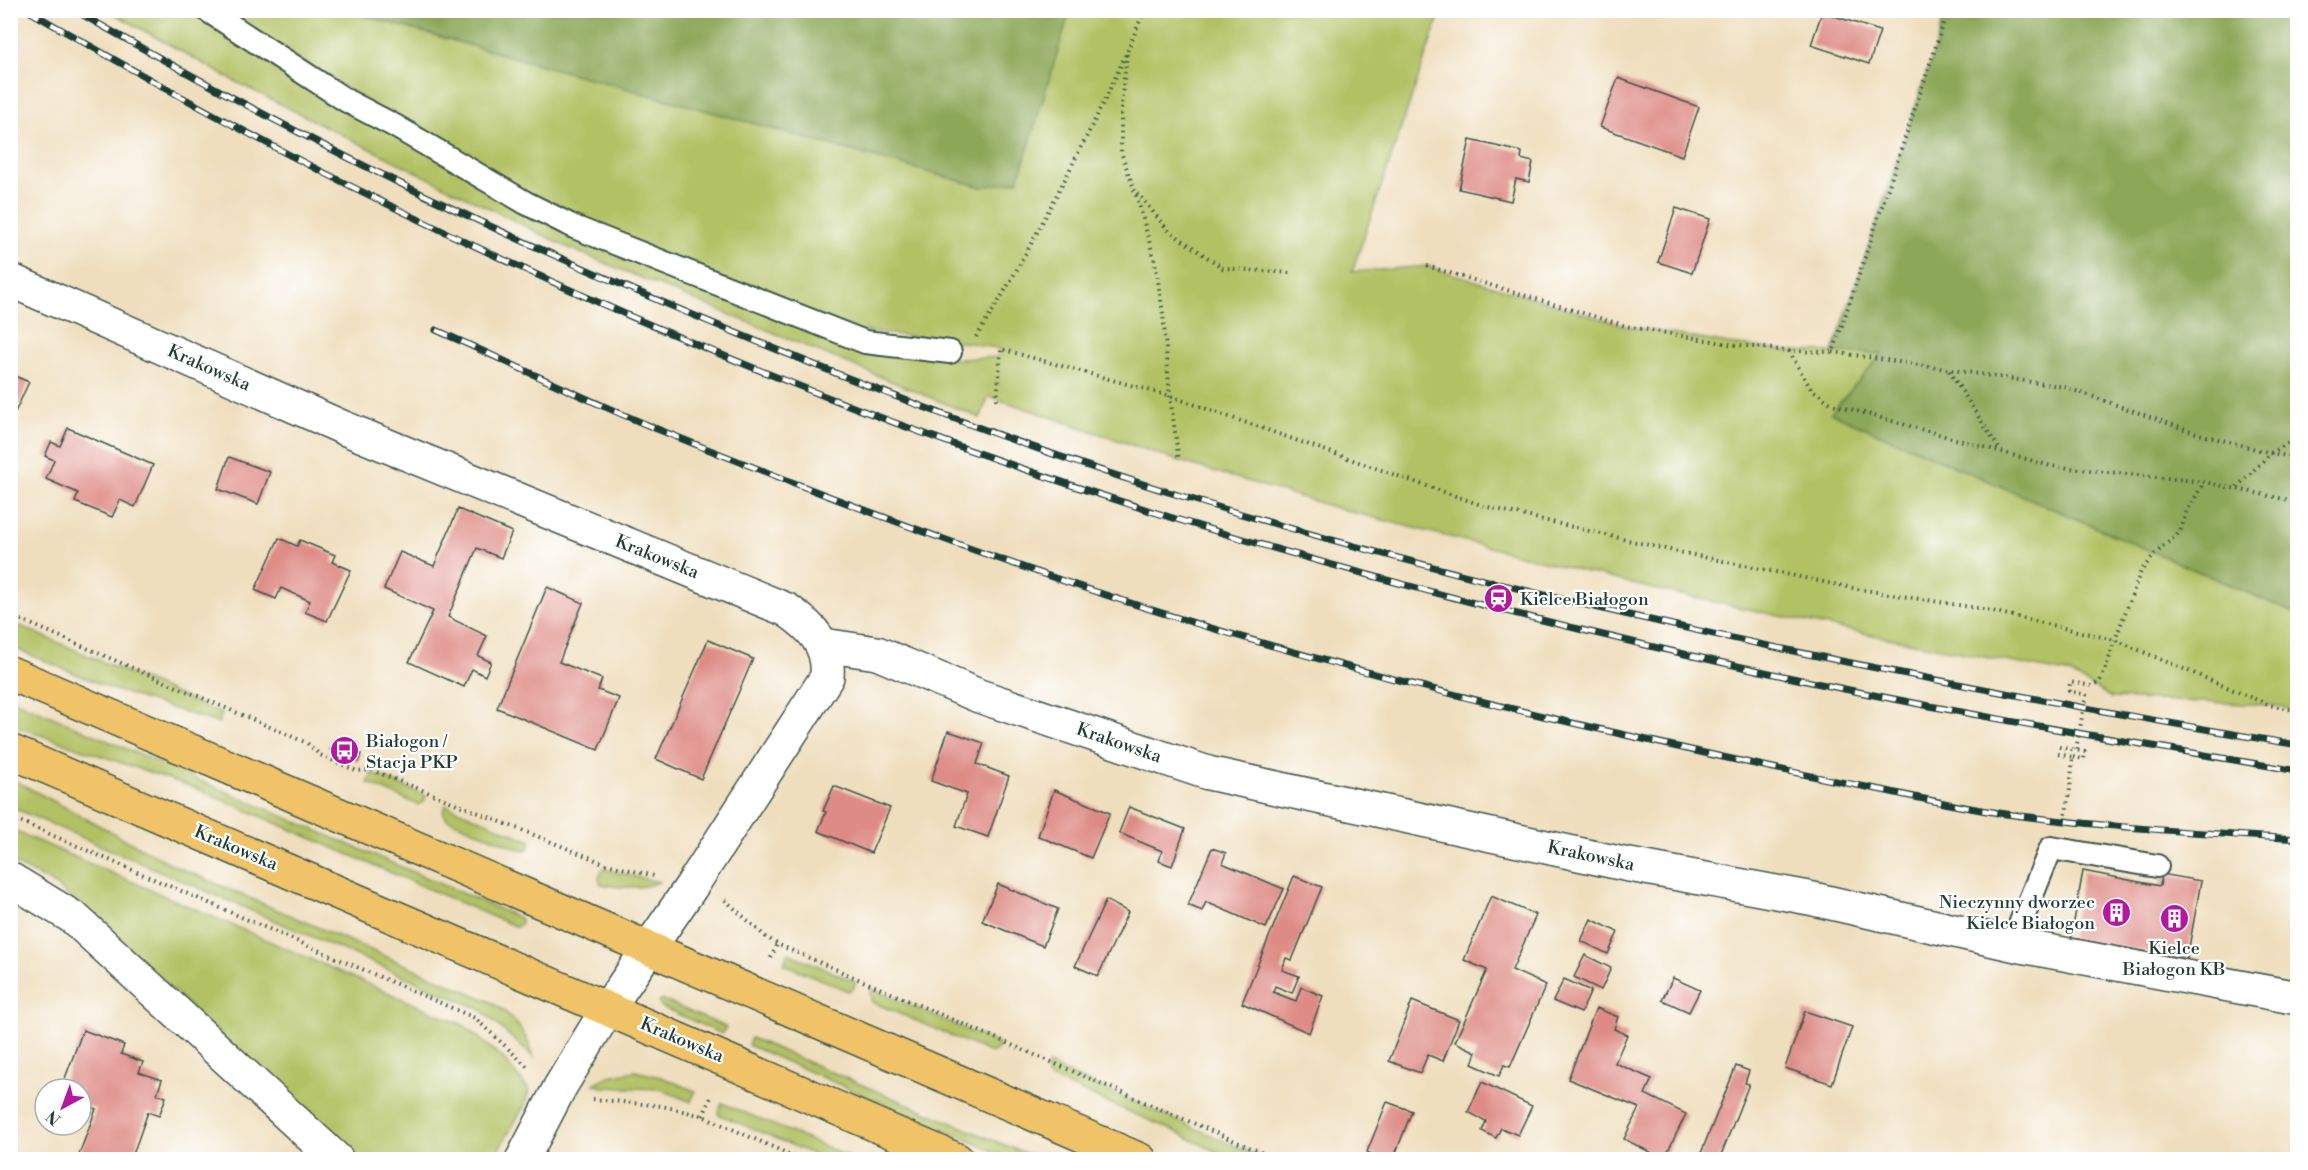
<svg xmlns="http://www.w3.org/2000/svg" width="2308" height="1170" font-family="'Libre Bodoni',serif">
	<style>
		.green { fill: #b2c163; stroke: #687f4c; stroke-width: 1.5 }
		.forest { fill: #8da759; stroke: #567246; stroke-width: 1.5 }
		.building { fill: #de8b85 }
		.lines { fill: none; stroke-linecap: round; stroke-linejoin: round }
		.service-casing { stroke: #3e5549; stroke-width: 26 }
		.minor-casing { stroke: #3e5549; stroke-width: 36 }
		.primary-casing { stroke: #3e5549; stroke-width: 36 }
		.path { stroke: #3e5549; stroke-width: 4; stroke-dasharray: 1.5 4.5; stroke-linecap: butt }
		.service { stroke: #fff; stroke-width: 22 }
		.minor { stroke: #fff; stroke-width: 33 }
		.primary { stroke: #f0c369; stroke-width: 33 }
		.rail-casing { stroke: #1f3d34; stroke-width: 7 }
		.rail { stroke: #fff; stroke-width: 4.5; stroke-dasharray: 14; stroke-linecap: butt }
		.labels { text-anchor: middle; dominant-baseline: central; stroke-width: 4.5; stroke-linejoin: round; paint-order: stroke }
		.street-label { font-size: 18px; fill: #1f3d34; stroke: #fff }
		.poi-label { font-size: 18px; fill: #1f3d34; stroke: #fff; text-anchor: start }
	</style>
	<rect width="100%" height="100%" fill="#fff"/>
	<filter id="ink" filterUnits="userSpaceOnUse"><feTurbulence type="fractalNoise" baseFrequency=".0167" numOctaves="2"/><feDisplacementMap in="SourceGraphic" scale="12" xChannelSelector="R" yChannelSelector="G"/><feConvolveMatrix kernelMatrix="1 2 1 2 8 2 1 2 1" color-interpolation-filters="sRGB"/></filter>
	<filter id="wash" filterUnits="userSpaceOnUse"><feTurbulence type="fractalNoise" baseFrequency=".008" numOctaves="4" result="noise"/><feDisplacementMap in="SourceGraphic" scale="24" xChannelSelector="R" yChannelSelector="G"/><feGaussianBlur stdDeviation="1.35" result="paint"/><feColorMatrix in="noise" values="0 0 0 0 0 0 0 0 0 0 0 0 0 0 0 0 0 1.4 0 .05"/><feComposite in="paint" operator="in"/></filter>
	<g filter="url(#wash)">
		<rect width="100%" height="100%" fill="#efdebd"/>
		<!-- green -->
		<g class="green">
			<path d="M109 11H199L432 155 863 348 958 359 998 357 1000 349 971 343 862 331 719 278 530 196 380 109 220 11H347L982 187 1064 27 1070 11H1441L1352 272 1427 266 1626 326 1729 344 1789 351 1883 353 1831 413 2297 614V711L2269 705 2112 698 2071 674 1817 624 1649 588 1340 509 1179 461 989 396 980 418 571 249 236 82Z"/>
			<path d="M11 622 222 714 218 723 115 690 11 647Z"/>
			<path d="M11 699 515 916 521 919V923L517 927 514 926 195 788 11 725Z"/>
			<path d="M372 773 426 796 424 802 418 805 368 783Z"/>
			<path d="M10 778 175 866 487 1000C511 1013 527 1031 534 1058L480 1009 11 807Z"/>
			<path d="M446 805 531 841 528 849 523 851 447 819 443 811Z"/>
			<path d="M10 829 463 1025 503 1058 529 1090 525 1105 493 1159H353L98 920 51 882 11 862Z"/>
			<path d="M603 869 659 882C640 890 620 888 601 884L599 878Z"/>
			<path d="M788 953 856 982 853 989 848 991 784 964Z"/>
			<path d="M872 989 999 1044 997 1050 991 1053 872 1002 870 994Z"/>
			<path d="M661 1000 667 1002 726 1027 722 1034 662 1007 658 1002Z"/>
			<path d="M751 1038 1014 1149 1043 1159H1011L748 1045Z"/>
			<path d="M1048 1065 1266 1159H1230L1179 1133 1048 1077 1046 1070Z"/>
			<path d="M635 1071 661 1077 695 1091 691 1102 660 1089 602 1087 594 1084 609 1076Z"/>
			<path d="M722 1103 854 1159H824L718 1114Z"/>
		</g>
		<!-- forest -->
		<g class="forest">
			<path d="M347 11H1070L1018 181 982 187Z"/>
			<path d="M1945 11H2297V614L1831 413 1882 354 1833 352 1935 48Z"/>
		</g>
		<g id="blocks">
			<!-- building -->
			<g class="building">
				<path d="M1822 12 1880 31 1869 64 1811 45Z"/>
				<path d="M1618 78 1699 107 1682 156 1600 127Z"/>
				<path d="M1470 140 1522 152 1521 159 1533 162 1529 182 1516 179 1511 201 1459 189Z"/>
				<path d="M1676 208 1710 219 1692 273 1658 262Z"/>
				<path d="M10 374 29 382 10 423Z"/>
				<path d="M68 428 153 465 135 507 120 500 112 517 75 502 78 493 46 479 54 460 45 456 51 442 60 446Z"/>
				<path d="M229 457 270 472 258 504 218 489Z"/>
				<path d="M458 509 512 532 501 558 477 548 448 617 487 636 478 656 491 662 485 676 472 669 464 687 409 662 433 611 384 589 400 552 434 566Z"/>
				<path d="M279 538 297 546 300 540 335 555 332 562 351 570 327 621 305 612 310 601 281 588 276 599 255 590Z"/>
				<path d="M547 587 583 603 559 662 602 679 598 690 619 698 598 750 497 708Z"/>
				<path d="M708 640 753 659 701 779 656 759Z"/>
				<path d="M948 731 984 743 977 764 1009 776 988 837 956 826 967 794 931 781Z"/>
				<path d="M334 742 361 754 358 762 330 750Z"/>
				<path d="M834 786 890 808 871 853 818 831 826 812 823 811Z"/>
				<path d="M1054 790 1110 813 1091 858 1038 836Z"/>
				<path d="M1129 807 1185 829 1172 866 1159 861 1162 851 1119 833Z"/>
				<path d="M1212 848 1226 853 1222 863 1284 889 1266 928 1206 902 1202 911 1188 905Z"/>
				<path d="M2083 871 2160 886 2162 874 2201 881 2187 959 2071 938Z"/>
				<path d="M1294 876 1322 887 1292 960 1286 958 1282 970 1299 976 1292 993 1275 986 1273 992 1296 1001 1301 987 1323 996 1309 1033 1242 1003Z"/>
				<path d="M998 884 1058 909 1043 946 982 921Z"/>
				<path d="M1491 896 1536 915 1512 970 1546 985 1510 1067 1504 1065 1499 1076 1472 1064 1476 1052 1455 1042 1487 970 1464 960Z"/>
				<path d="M1106 900 1128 912 1098 976 1075 966Z"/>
				<path d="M1591 919 1618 932 1608 954 1581 941Z"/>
				<path d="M1585 955 1611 968 1601 990 1574 977Z"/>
				<path d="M1673 978 1700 990 1689 1012 1662 1000Z"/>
				<path d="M1564 979 1591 991 1581 1013 1553 1001Z"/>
				<path d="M1412 1001 1459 1020 1443 1061 1428 1055 1420 1073 1389 1061Z"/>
				<path d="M1596 1008 1618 1017 1614 1029 1627 1035 1615 1063 1652 1079 1645 1094 1686 1114 1664 1159 1624 1139 1639 1108 1568 1079Z"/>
				<path d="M1805 1011 1852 1027 1832 1084 1785 1068Z"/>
				<path d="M83 1030 124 1045 121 1054 143 1062 139 1072 162 1080 157 1094 166 1097 159 1116 148 1112 131 1160H77L96 1109 81 1104V1089H61Z"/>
				<path d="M1736 1066 1749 1071 1745 1083 1749 1084 1719 1160H1701L1699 1158Z"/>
				<path d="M1482 1082 1532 1106 1518 1135 1501 1128 1496 1138 1482 1131 1486 1121 1468 1112Z"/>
				<path d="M1387 1102 1412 1111 1393 1160H1384L1367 1152Z"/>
			</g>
		</g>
	</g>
	<g filter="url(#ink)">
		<use href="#blocks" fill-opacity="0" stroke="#3e5549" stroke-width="1.5"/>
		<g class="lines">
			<defs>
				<g id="service">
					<path d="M207 10 347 101 395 126 526 203 574 227 865 342 950 352"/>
					<path d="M2016 945 2021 922 2051 848 2157 866"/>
				</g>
				<g id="minor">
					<path d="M10 280 344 428 787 610C812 627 830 645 827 677L691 887 608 1008 560 1087 522 1160"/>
					<path d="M823 645 877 653 979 696 1208 773 1624 864 1809 898 2016 945 2298 998"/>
					<path d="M10 879 74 918 337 1160"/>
				</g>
				<g id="primary">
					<path d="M10 673 1140 1160"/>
					<path d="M10 751 957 1160"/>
				</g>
			</defs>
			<!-- service casing -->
			<use href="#service" class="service-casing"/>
			<!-- minor casing -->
			<use href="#minor" class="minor-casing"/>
			<!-- primary casing -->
			<use href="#primary" class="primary-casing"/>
			<!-- path -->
			<g class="path">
				<path d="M1127 54 1121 104V152L1138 201 1155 262 1163 313 1170 396 1179 461"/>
				<path d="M1137 193 1169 231 1223 268 1290 273"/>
				<path d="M1427 266 1626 326 1729 344 1789 351 1833 352 1948 10"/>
				<path d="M976 337C1010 286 1038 231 1066 177 1094 122 1122 68 1144 10"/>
				<path d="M1789 351 1811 389 1832 404 2051 466 2204 482 2298 502"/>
				<path d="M1833 352 2065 387 2199 434 2271 453 2298 458"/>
				<path d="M1949 371 2000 450"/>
				<path d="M997 400 1001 349 1170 396 1484 506 1674 551 1858 589 1983 609 2115 640 2269 705 2298 711"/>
				<path d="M2237 487 2271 453 2298 437"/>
				<path d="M10 615 307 743 320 755 357 771 372 770 606 864 654 876"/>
				<path d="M2059 747 2076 750 2086 695 2069 691 2070 682 2092 686 2100 681 2105 671 2115 640 2141 571 2155 554 2180 532 2186 513 2204 482"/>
				<path d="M2058 754 2073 757 2069 799 2064 821"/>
				<path d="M2073 757 2084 759 2085 752 2076 750"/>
				<path d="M10 817 475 1018 530 1069"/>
				<path d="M725 900 766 937 777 944 1279 1160"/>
				<path d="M771 958 777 944"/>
				<path d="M593 1099 662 1106 703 1116 802 1160"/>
				<path d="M703 1116 711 1097"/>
			</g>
			<!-- service -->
			<use href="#service" class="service"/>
			<!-- minor -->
			<use href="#minor" class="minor"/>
			<!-- primary -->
			<use href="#primary" class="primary"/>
			<defs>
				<g id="rail">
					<path d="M27 10C118 62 210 114 303 162 581 304 877 426 1176 519 1381 582 1588 634 1797 679 1963 715 2131 742 2298 771"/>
					<path d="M74 10C194 78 316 144 441 203 562 261 686 313 810 363 931 411 1053 457 1178 495 1546 608 1918 681 2298 745"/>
					<path d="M436 330C513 364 589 402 667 433 785 480 903 526 1023 567 1222 637 1428 691 1634 737 1716 756 1799 774 1882 790 1923 799 1964 808 2006 814 2103 827 2200 833 2298 839"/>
				</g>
			</defs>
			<!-- rail casing -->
			<use href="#rail" class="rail-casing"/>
			<!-- rail -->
			<use href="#rail" class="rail"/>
		</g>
	</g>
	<!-- icons -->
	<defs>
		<symbol id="station-disc" viewBox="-11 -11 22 22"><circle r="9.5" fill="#b5179e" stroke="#fff"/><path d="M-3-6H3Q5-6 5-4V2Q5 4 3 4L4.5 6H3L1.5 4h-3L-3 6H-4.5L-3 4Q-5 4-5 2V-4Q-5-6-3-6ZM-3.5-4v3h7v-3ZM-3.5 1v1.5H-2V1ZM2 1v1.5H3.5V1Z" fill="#fff"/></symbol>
		<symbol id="bus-disc" viewBox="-11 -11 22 22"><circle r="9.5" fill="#b5179e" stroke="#fff"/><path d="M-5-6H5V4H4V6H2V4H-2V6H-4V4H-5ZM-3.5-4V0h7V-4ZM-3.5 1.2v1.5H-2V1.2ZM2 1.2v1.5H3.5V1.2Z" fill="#fff"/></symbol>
		<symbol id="building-disc" viewBox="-11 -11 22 22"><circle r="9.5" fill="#b5179e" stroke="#fff"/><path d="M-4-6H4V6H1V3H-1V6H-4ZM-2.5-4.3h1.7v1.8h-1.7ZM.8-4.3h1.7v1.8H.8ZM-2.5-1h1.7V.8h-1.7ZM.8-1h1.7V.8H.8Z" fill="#fff"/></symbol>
	</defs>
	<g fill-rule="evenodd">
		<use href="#station-disc" x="1482" y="582" width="33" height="33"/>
		<use href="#bus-disc" x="328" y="734" width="33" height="33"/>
		<use href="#building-disc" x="2100" y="896" width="33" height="33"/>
		<use href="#building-disc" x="2158" y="902" width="33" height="33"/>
	</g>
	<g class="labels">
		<!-- street labels -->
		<g class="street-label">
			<text transform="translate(209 368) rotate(24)">Krakowska</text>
			<text transform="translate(657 557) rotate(22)">Krakowska</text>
			<text transform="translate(1119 743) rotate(19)">Krakowska</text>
			<text transform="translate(236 848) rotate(23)">Krakowska</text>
			<text transform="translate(1591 856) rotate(12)">Krakowska</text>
			<text transform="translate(682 1040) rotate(23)">Krakowska</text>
		</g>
		<!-- poi labels -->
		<g class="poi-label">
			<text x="1520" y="599">Kielce Białogon</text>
			<text x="366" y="741">Białogon /<tspan x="366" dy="21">Stacja PKP</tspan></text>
			<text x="2095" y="902" text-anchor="end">Nieczynny dworzec<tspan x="2095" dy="21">Kielce Białogon</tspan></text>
			<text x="2174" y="948" text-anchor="middle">Kielce<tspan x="2174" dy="21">Białogon KB</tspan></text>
		</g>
	</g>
	<!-- margin -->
	<rect width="2308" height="1170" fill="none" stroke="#fff" stroke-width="36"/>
	<!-- north arrow -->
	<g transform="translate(63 1107) rotate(221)"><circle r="28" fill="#ffffff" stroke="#a5b1ae" stroke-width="1.5"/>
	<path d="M0-4.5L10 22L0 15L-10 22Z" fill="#b5179e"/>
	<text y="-9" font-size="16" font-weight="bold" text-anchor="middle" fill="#1f3d34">N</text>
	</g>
</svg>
